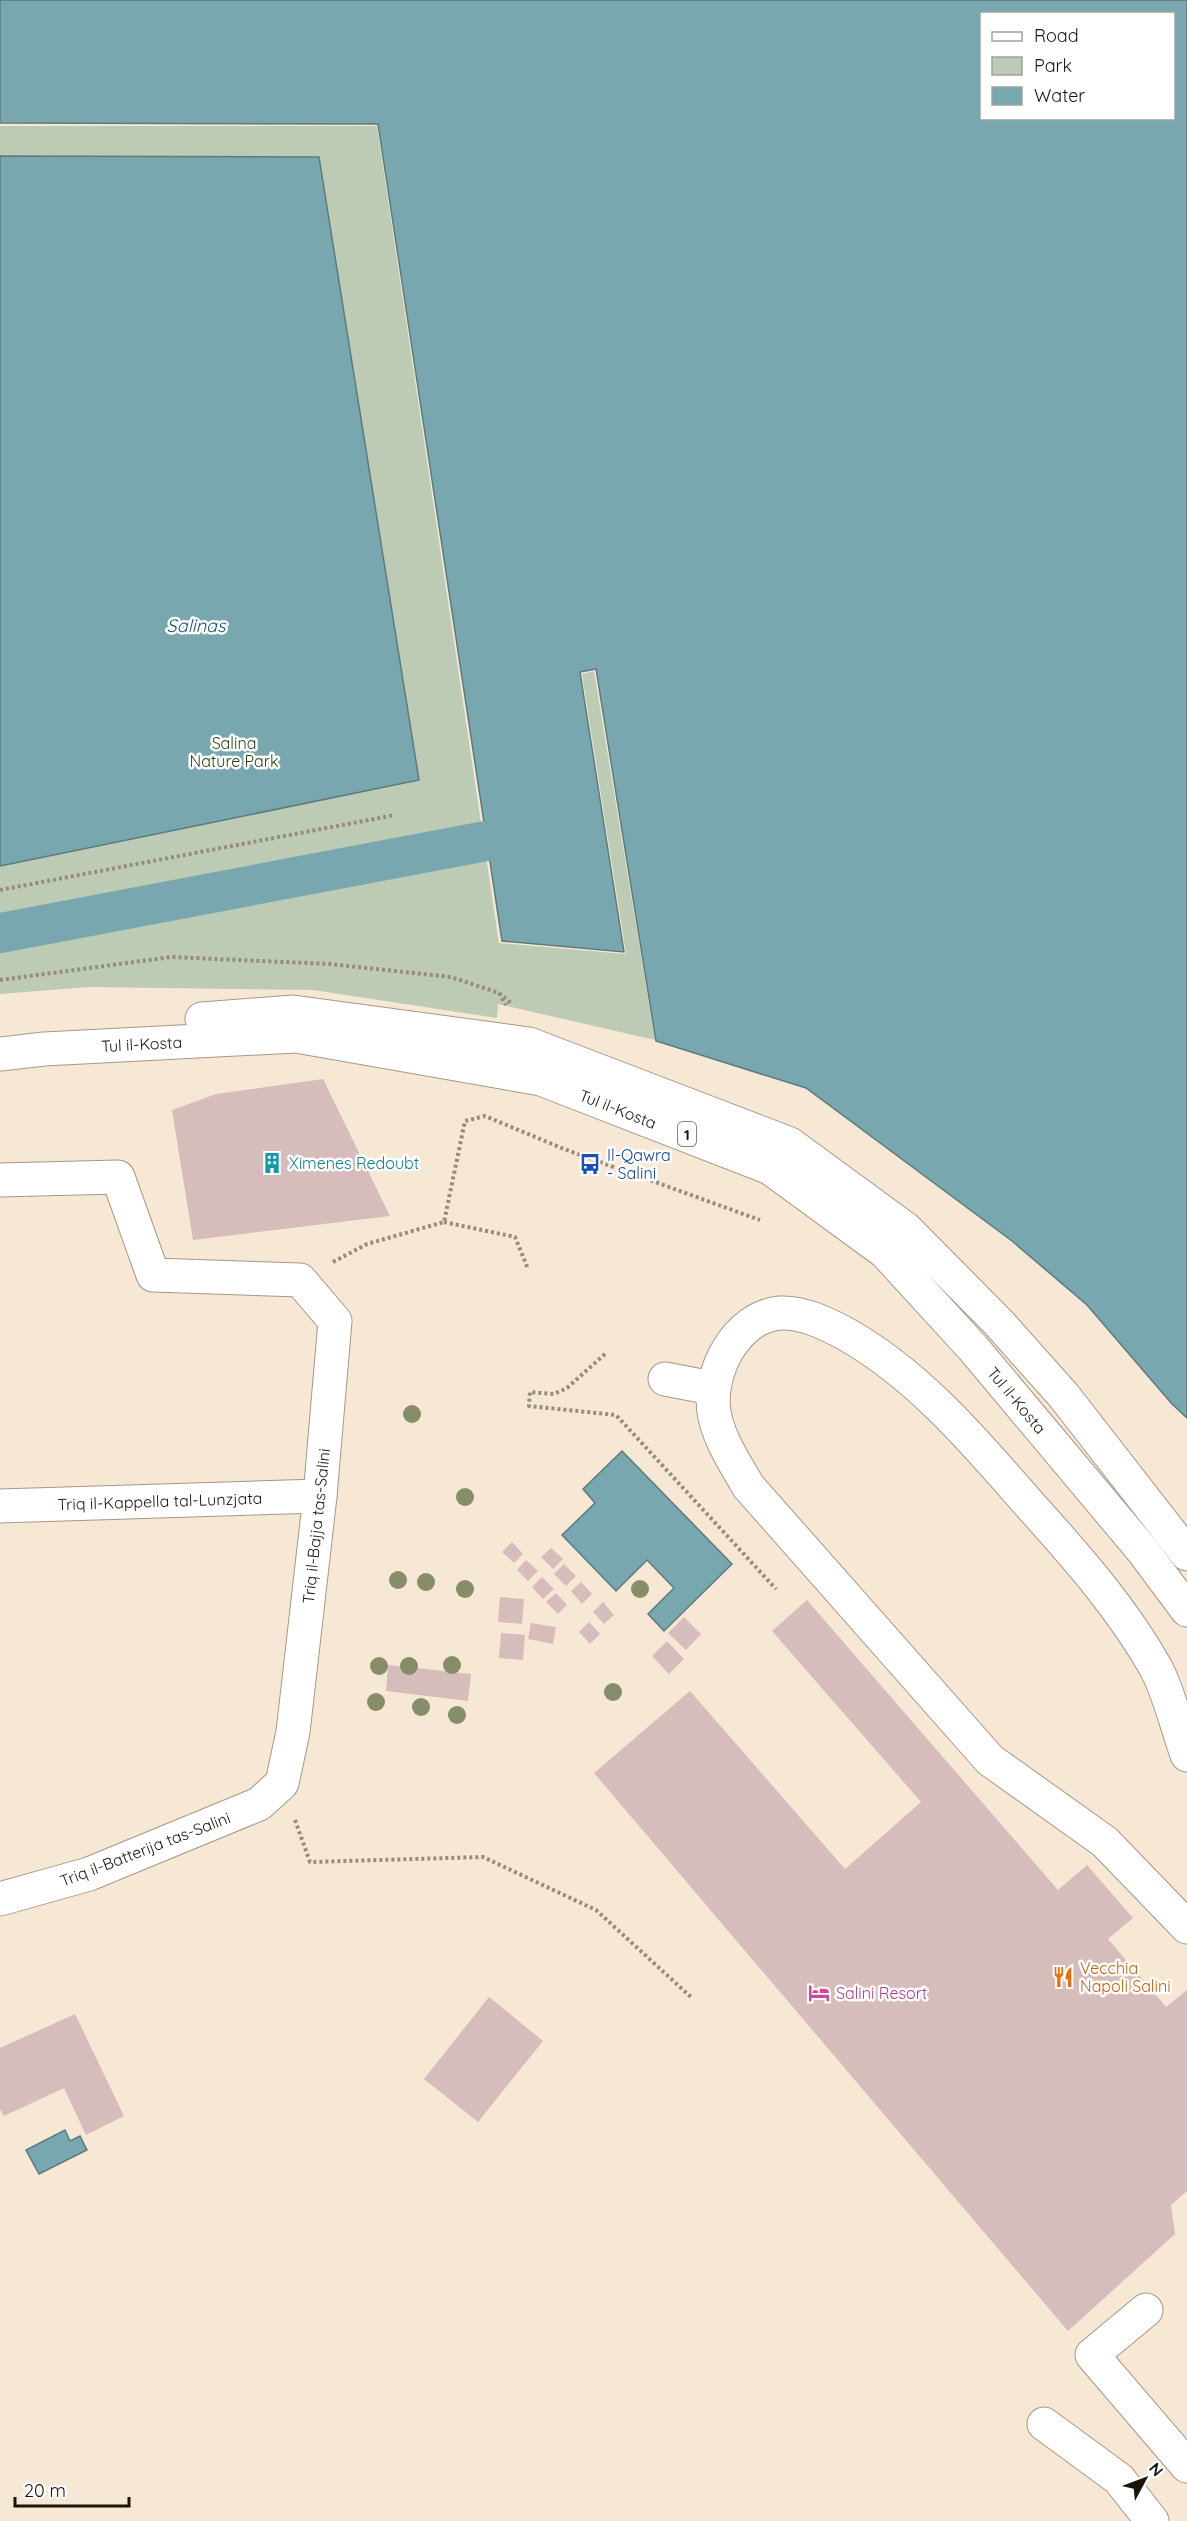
<svg xmlns="http://www.w3.org/2000/svg" width="1187" height="2521" font-family="Quicksand,sans-serif">
	<style>
		.green { fill: #bdcbb5 }
		.water { fill: #78a7af; stroke: #5c7b7e; stroke-width: 1.5; fill-rule: evenodd }
		.lines { fill: none; stroke-linecap: round; stroke-linejoin: round }
		.canal { stroke: #78a7af; stroke-width: 40 }
		.building { fill: #d6bcbb }
		.minor-casing { stroke: #a59886; stroke-width: 35 }
		.highway-casing { stroke: #a59886; stroke-width: 35 }
		.path { stroke: #968b7d; stroke-width: 4; stroke-dasharray: 3 3; stroke-linecap: butt }
		.minor { stroke: #fff; stroke-width: 33 }
		.highway { stroke: #fff; stroke-width: 33 }
		.tree { fill: #868d69 }
		.labels { text-anchor: middle; dominant-baseline: central; stroke-width: 5; stroke-linejoin: round; paint-order: stroke }
		.shield { fill: #fff; stroke: #5e5a56; stroke-width: 1.5 }
		.shield-label { font-size: 15px; font-weight: bold; fill: #19140d }
		.park-label { font-size: 16px; fill: #294311; stroke: #fff }
		.street-label { font-size: 16px; fill: #19140d; stroke: #fff }
		.transit-label { font-size: 16px; fill: #164399; stroke: #fff; text-anchor: start }
		.culture-label { font-size: 16px; fill: #0d838f; stroke: #fff; text-anchor: start }
		.food-label { font-size: 16px; fill: #c56008; stroke: #fff; text-anchor: start }
		.hotel-label { font-size: 16px; fill: #b23c85; stroke: #fff; text-anchor: start }
		.water-label { font-size: 18px; font-style: italic; fill: #165862; stroke: #fff }
	</style>
	<rect width="100%" height="100%" fill="#f7e8d5"/>
	<!-- green -->
	<path class="green" d="M0 126H377L499 943 626 954 582 674 594 671 655 1040 498 1004 497 1018 313 990 89 987 0 994Z"/>
	<!-- water -->
	<g class="water">
		<path d="M0 0H1187V1418L1172 1404 1087 1305 1012 1241 806 1088 656 1041 596 669 580 672 624 952 502 941 378 124 0 123ZM982 14H1174V118H982Z"/>
		<path d="M0 156 319 157 419 780 0 866Z"/>
		<path d="M622 1451 732 1564 664 1631 648 1614 674 1588 647 1560 616 1591 562 1535 595 1503 583 1489Z"/>
		<path d="M65 2130 70 2141 80 2136 87 2150 39 2174 26 2150Z"/>
	</g>
	<g class="lines">
		<!-- canal -->
		<path class="canal" d="M0 933 486 841"/>
	</g>
	<!-- building -->
	<g class="building">
		<path d="M323 1079 390 1216 193 1240 172 1110 216 1094Z"/>
		<path d="M512 1542 523 1554 514 1563 502 1552Z"/>
		<path d="M551 1548 563 1559 553 1569 541 1557Z"/>
		<path d="M526 1560 538 1571 528 1581 517 1570Z"/>
		<path d="M564 1564 576 1576 566 1586 554 1574Z"/>
		<path d="M542 1577 554 1589 543 1599 532 1587Z"/>
		<path d="M581 1582 592 1594 582 1604 571 1591Z"/>
		<path d="M556 1593 567 1605 558 1614 546 1602Z"/>
		<path d="M500 1597 524 1599 522 1624 498 1622Z"/>
		<path d="M807 1600 1058 1890 1087 1865 1133 1918 1108 1939 1166 2007 1187 1990V2191L1171 2205 1175 2234 1068 2331 594 1773 690 1691 845 1869 921 1802 772 1631Z"/>
		<path d="M603 1602 614 1615 604 1624 593 1612Z"/>
		<path d="M684 1617 701 1634 686 1650 668 1633Z"/>
		<path d="M589 1622 600 1634 590 1644 579 1632Z"/>
		<path d="M531 1623 556 1627 553 1644 528 1639Z"/>
		<path d="M501 1633 525 1635 523 1660 499 1658Z"/>
		<path d="M667 1641 684 1659 669 1674 652 1656Z"/>
		<path d="M388 1665 471 1674 468 1701 386 1691Z"/>
		<path d="M489 1997 543 2041 478 2122 424 2079Z"/>
		<path d="M75 2014 124 2116 86 2135 64 2088 4 2116 0 2109V2048Z"/>
	</g>
	<g class="lines">
		<defs>
			<g id="minor">
				<path d="M0 1180 118 1177 153 1275 300 1280 335 1321 320 1496 293 1732 282 1783 259 1804 89 1874 0 1899"/>
				<path d="M665 1379 712 1388"/>
				<path id="s1" d="M0 1506 320 1496"/>
				<path d="M1187 1755C1178 1730 1169 1693 1157 1670 1123 1609 1076 1556 1030 1505 975 1442 918 1374 844 1333 825 1323 803 1312 780 1313 736 1317 708 1372 714 1412 718 1438 735 1463 748 1486L990 1760 1105 1842 1187 1927"/>
				<path d="M1146 2310 1092 2355 1187 2466"/>
				<path d="M1044 2424 1119 2479 1152 2521"/>
			</g>
			<g id="highway">
				<path d="M202 1019 293 1012 529 1044 790 1144 906 1229 999 1323 1064 1396 1187 1554"/>
				<path id="s2" d="M0 1054 44 1049 296 1036 541 1079 770 1168 885 1252 973 1348 1143 1551 1187 1610"/>
			</g>
		</defs>
		<!-- minor casing -->
		<use href="#minor" class="minor-casing"/>
		<!-- highway casing -->
		<use href="#highway" class="highway-casing"/>
		<!-- path -->
		<g class="path">
			<path d="M0 890 395 815"/>
			<path d="M0 980 171 957 330 964 451 977 499 993 506 1005"/>
			<path d="M499 993 512 1004"/>
			<path d="M444 1222 515 1237 528 1269"/>
			<path d="M333 1262 367 1244 444 1222 465 1121 485 1116 564 1149 760 1220"/>
			<path d="M605 1354 567 1388 554 1394 530 1392 529 1406 616 1415 776 1589"/>
			<path d="M295 1820 310 1862 483 1857 596 1910 692 1998"/>
		</g>
		<!-- minor -->
		<use href="#minor" class="minor"/>
		<!-- highway -->
		<use href="#highway" class="highway"/>
	</g>
	<!-- trees -->
	<g class="tree">
		<circle cx="412" cy="1414" r="9"/>
		<circle cx="465" cy="1497" r="9"/>
		<circle cx="398" cy="1580" r="9"/>
		<circle cx="426" cy="1582" r="9"/>
		<circle cx="465" cy="1589" r="9"/>
		<circle cx="640" cy="1589" r="9"/>
		<circle cx="452" cy="1665" r="9"/>
		<circle cx="379" cy="1666" r="9"/>
		<circle cx="409" cy="1666" r="9"/>
		<circle cx="613" cy="1692" r="9"/>
		<circle cx="376" cy="1702" r="9"/>
		<circle cx="421" cy="1707" r="9"/>
		<circle cx="457" cy="1715" r="9"/>
	</g>
	<!-- icons -->
	<defs>
		<symbol id="building-bare" viewBox="-9 -9 18 18"><path d="M-4-6H4V6H1V3H-1V6H-4ZM-2.5-4.3h1.7v1.8h-1.7ZM.8-4.3h1.7v1.8H.8ZM-2.5-1h1.7V.8h-1.7ZM.8-1h1.7V.8H.8Z" fill="#0f9aa8" stroke="#fff" stroke-width="2.5" paint-order="stroke"/></symbol>
		<symbol id="bus-bare" viewBox="-9 -9 18 18"><path d="M-5-6H5V4H4V6H2V4H-2V6H-4V4H-5ZM-3.5-4V0h7V-4ZM-3.5 1.2v1.5H-2V1.2ZM2 1.2v1.5H3.5V1.2Z" fill="#1a4fb4" stroke="#fff" stroke-width="2.5" paint-order="stroke"/></symbol>
		<symbol id="restaurant-bare" viewBox="-9 -9 18 18"><path d="M-5-6h1v4h1v-4h1v4h1v-4h1v5L-1.5 .5V6h-2V.5L-5-1ZM5-6V6H3V1.5H1.5Q1.5-4 5-6Z" fill="#e8710a" stroke="#fff" stroke-width="2.5" paint-order="stroke"/></symbol>
		<symbol id="hotel-bare" viewBox="-9 -9 18 18"><path d="M-6-4.5h1.5V1H6V5H4.5V3h-9V5H-6ZM-4 0a1.8 1.8 0 1 1 3.6 0ZM.5 0V-2.5h3Q6-2.5 6 0Z" fill="#d1479c" stroke="#fff" stroke-width="2.5" paint-order="stroke"/></symbol>
	</defs>
	<g fill-rule="evenodd">
		<use href="#building-bare" x="257" y="1148" width="30" height="30"/>
		<use href="#bus-bare" x="575" y="1149" width="30" height="30"/>
		<use href="#restaurant-bare" x="1048" y="1962" width="30" height="30"/>
		<use href="#hotel-bare" x="804" y="1978" width="30" height="30"/>
	</g>
	<g class="labels">
		<!-- shield labels -->
		<rect class="shield" x="678" y="1122" width="18" height="24" rx="4.5"/>
		<g class="shield-label">
			<text x="687" y="1134">1</text>
		</g>
		<!-- park labels -->
		<g class="park-label">
			<text x="234" y="743">Salina<tspan x="234" dy="18">Nature Park</tspan></text>
		</g>
		<!-- street labels -->
		<g class="street-label">
			<text stroke="none"><textPath href="#s2" startOffset="142">Tul il-Kosta</textPath></text>
			<text stroke="none"><textPath href="#s2" startOffset="628">Tul il-Kosta</textPath></text>
			<text stroke="none"><textPath href="#s2" startOffset="1132">Tul il-Kosta</textPath></text>
			<text stroke="none"><textPath href="#s1" startOffset="160">Triq il-Kappella tal-Lunzjata</textPath></text>
			<text transform="translate(316 1526) rotate(-84)">Triq il-Bajja tas-Salini</text>
			<text transform="translate(145 1849) rotate(-21)">Triq il-Batterija tas-Salini</text>
		</g>
		<!-- transit labels -->
		<g class="transit-label">
			<text x="607" y="1155">Il-Qawra<tspan x="607" dy="18">- Salini</tspan></text>
		</g>
		<!-- culture labels -->
		<g class="culture-label">
			<text x="289" y="1163">Ximenes Redoubt</text>
		</g>
		<!-- food labels -->
		<g class="food-label">
			<text x="1080" y="1968">Vecchia<tspan x="1080" dy="18">Napoli Salini</tspan></text>
		</g>
		<!-- hotel labels -->
		<g class="hotel-label">
			<text x="836" y="1993">Salini Resort</text>
		</g>
		<!-- water labels -->
		<g class="water-label">
			<text x="196" y="625">Salinas</text>
		</g>
	</g>
	<!-- legend -->
	<rect x="980" y="12" width="195" height="108" fill="#ffffff" stroke="#a3a19e" stroke-width="1.5"/>
	<rect x="992" y="32" width="30" height="9" fill="#ffffff" stroke="#a3a19e" stroke-width="1.5"/>
	<text x="1034" y="42" font-size="18" fill="#19140d">Road</text>
	<rect x="992" y="57" width="30" height="18" fill="#bdcbb5" stroke="#a3a19e" stroke-width="1.5"/>
	<text x="1034" y="72" font-size="18" fill="#19140d">Park</text>
	<rect x="992" y="87" width="30" height="18" fill="#78a7af" stroke="#a3a19e" stroke-width="1.5"/>
	<text x="1034" y="102" font-size="18" fill="#19140d">Water</text>
	<!-- north arrow -->
	<g transform="translate(1145 2479) rotate(49)" stroke="#ffffff" stroke-width="4.5" paint-order="stroke">
	<path d="M0-4.5L10 22L0 15L-10 22Z" fill="#19140d"/>
	<text y="-9" font-size="16" font-weight="bold" text-anchor="middle" fill="#19140d">N</text>
	</g>
	<!-- scale -->
	<path d="M15 2497v9h114v-9" fill="none" stroke="#19140d" stroke-width="3"/>
	<text x="24" y="2497" font-size="18" fill="#19140d" stroke="#ffffff" stroke-width="4.5" paint-order="stroke">20 m</text>
</svg>
